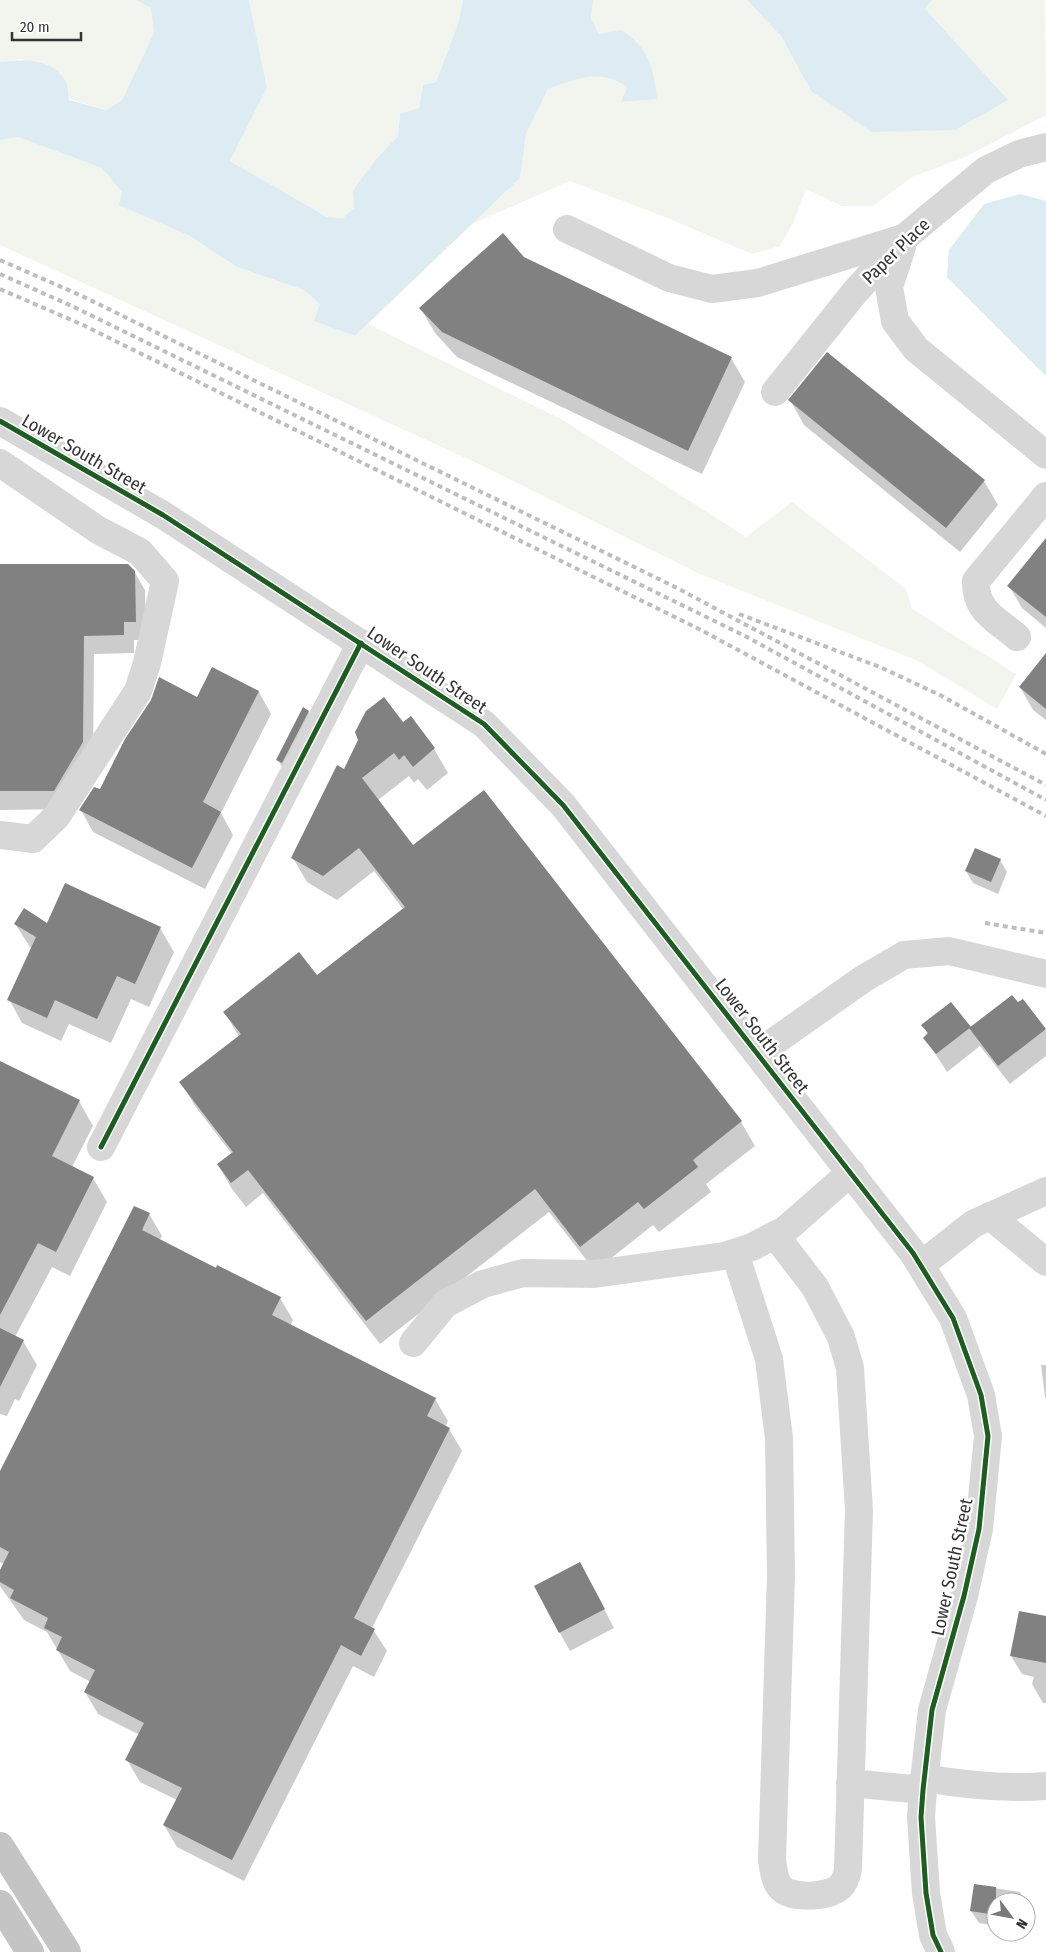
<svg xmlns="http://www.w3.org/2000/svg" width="1046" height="1952" font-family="'Fira Sans Condensed',sans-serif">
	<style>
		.green { fill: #f1f5ed }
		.water { fill: #ddebf3 }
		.shadow { fill: #0003 }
		.building { fill: #818181 }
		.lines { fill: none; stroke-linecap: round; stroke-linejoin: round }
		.minor { stroke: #d7d7d7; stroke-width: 28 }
		.highway { stroke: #c4c4c4; stroke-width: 28 }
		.rail { stroke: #bebebe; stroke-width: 4; stroke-dasharray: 5 4; stroke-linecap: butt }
		.cycleway-casing { stroke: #fff; stroke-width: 8 }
		.cycleway { stroke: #1b5e20; stroke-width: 5 }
		.labels { text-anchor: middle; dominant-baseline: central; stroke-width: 5; stroke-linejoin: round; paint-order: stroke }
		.street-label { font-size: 18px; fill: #333; stroke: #fff }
	</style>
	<rect width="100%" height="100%" fill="#fff"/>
	<!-- green -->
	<g class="green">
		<path d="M0 0H136L151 8 154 33 122 100 106 110 69 99 65 80 22 59 0 62Z"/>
		<path d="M249 0H463L458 24 436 82 423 85 419 108 400 114 398 136 376 159 353 190 354 208 343 218 327 217 230 161 267 88Z"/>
		<path d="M593 0H747L781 36 811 91 925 9 932 0H1045L1046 115 963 158 912 177 873 206H842L806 189 793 223 780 246 752 254 665 217 570 181 472 224 520 178 526 134 548 89C578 78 598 68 627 87L621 102 657 99 621 30 599 34 591 18Z"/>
		<path d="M18 137 102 168 122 192 120 205 190 236 237 267 304 290 320 304 315 321 355 336 368 324 563 420 746 537 792 502 906 589 912 609 1016 674 997 709 918 661 700 574 481 465 0 245V140Z"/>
	</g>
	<!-- water -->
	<g class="water">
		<path d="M136 0H249L267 88 230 161 327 217 343 218 354 208 353 190 376 159 398 136 400 114 419 108 423 85 436 82 458 24 463 0H593L591 18 599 34 621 30C649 47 654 69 657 99L621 102 627 87C599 68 577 79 548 89L526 134 520 178 355 336 314 321 320 304 304 290 237 267 190 236 119 205 122 192 102 168 18 137 0 140V62C22 59 52 58 65 80 68 85 68 94 69 100L106 110 122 100 154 33 151 8Z"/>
		<path d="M747 0H932L925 9 1008 100 955 130 872 132 811 91 781 36Z"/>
		<path d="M1020 194 1046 201V376L947 277 949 250 984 204Z"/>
	</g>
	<!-- shadow -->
	<g class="shadow">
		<path d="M524 258 731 358 745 382 702 474 457 357 435 333 421 309Z"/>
		<path d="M790 400 984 481 998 505 960 552 804 425Z"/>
		<path d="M1046 540V628L1022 608 1009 586Z"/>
		<path d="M0 565 134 571 145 590 146 640H134V653L94 654 93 761 65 809 0 810Z"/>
		<path d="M1046 655V720L1033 710 1020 687Z"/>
		<path d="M259 692 271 714 221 813 233 835 205 889 93 832 81 810 198 699Z"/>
		<path d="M308 711 315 724 285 772 278 760Z"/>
		<path d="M411 718 434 749 448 773 427 790 418 779 414 783 409 776 378 800 413 847 484 791 741 1122 755 1146 706 1184 711 1192 659 1232 653 1225 595 1271 549 1212 380 1344 263 1193 246 1207 232 1189 218 1165 232 1154 195 1106 181 1082 239 1037 225 1012 317 977 403 909 374 871 337 900 307 882 293 858 345 770Z"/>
		<path d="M1000 860 1007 872 998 894 973 883 966 871Z"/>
		<path d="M15 924 160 928 174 952 149 1007 131 999 111 1043 69 1024 61 1041 22 1023 9 999 32 950Z"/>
		<path d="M1023 1000 1046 1031V1056L1010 1084 980 1046 947 1072 925 1038 928 1035 923 1025 970 1028Z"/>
		<path d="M0 1062 79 1101 93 1126 72 1167 93 1178 107 1202 70 1276 52 1267 15 1337 23 1341 37 1365 19 1401 15 1399 7 1416 0 1414Z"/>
		<path d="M149 1214 162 1236 159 1241 280 1298 293 1320 290 1326 435 1399 448 1421 445 1427 449 1429 462 1451 372 1628 387 1651 374 1677 353 1666 244 1881 177 1847 164 1825 177 1800 140 1782 127 1760 140 1735 98 1714 85 1692 91 1682 70 1671 47 1632 24 1620 0 1586V1573L4 1564 0 1562V1473Z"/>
		<path d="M1041 1365H1046V1399L1045 1397Z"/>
		<path d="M590 1582 614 1628 570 1651 560 1633Z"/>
		<path d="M1046 1617V1703H1043L1032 1684 1034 1677 1022 1674 1011 1656Z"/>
		<path d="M975 1885 1020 1892 1025 1902H996V1926L979 1923 971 1911Z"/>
	</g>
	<!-- building -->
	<g class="building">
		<path d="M503 233 524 257 732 357 688 451 442 332 419 308Z"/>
		<path d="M827 352 985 480 946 528 788 400Z"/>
		<path d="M1046 538V617L1007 586Z"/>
		<path d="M0 564H128L135 571 136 622H124V635L84 636 83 742 54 791H0Z"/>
		<path d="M1046 653V709L1019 687Z"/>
		<path d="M212 667 259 691 203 802 221 812 192 868 79 810 94 787 100 789 125 739 151 700 159 677 197 697Z"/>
		<path d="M384 697 403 722 411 716 435 748 413 767 404 755 399 760 394 753 362 778 413 845 484 790 742 1121 693 1160 698 1167 644 1209 638 1202 580 1247 535 1189 366 1321 248 1170 231 1183 217 1164 233 1152 179 1082 241 1034 223 1012 299 952 317 975 405 907 359 848 323 876 291 858 337 765 344 769 358 740 355 732 366 711Z"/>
		<path d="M303 707 309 711 282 763 276 760Z"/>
		<path d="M975 848 1001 859 991 882 965 871Z"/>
		<path d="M65 883 161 927 135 984 117 976 97 1019 55 1000 47 1018 7 1000 36 937 14 924 24 908 47 923Z"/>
		<path d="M1012 995 1018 1002 1023 999 1046 1029 998 1066 969 1028Z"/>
		<path d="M951 1002 971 1027 936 1054 923 1038 928 1033 921 1025Z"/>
		<path d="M0 1061 80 1100 52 1156 94 1177 56 1252 38 1243 0 1315Z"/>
		<path d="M134 1206 150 1213 142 1230 216 1268 217 1265 281 1297 272 1315 436 1398 427 1416 450 1428 354 1618 375 1629 361 1656 341 1645 232 1860 163 1825 182 1788 125 1760 144 1723 84 1692 95 1670 56 1650 62 1637 44 1628 48 1618 10 1598 14 1590 0 1582V1570L9 1552 0 1547V1471Z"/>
		<path d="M0 1328 24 1340 0 1387Z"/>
		<path d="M580 1562 605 1609 559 1633 534 1586Z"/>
		<path d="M1019 1611 1046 1616V1663L1010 1656Z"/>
		<path d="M974 1884 996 1887V1915L970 1911Z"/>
	</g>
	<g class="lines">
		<!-- minor -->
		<g class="minor">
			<path d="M567 229 669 278 712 289 758 283 903 238"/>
			<path d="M902 247 889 287 895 321 916 349 1046 455"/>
			<path d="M775 392 855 292 904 238 986 170 1019 154 1046 147"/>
			<path d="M0 421 163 515 484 724 563 805 913 1253 953 1318 981 1395 988 1436 979 1529 964 1596 932 1710 923 1790 921 1817 926 1893 933 1935 941 1952"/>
			<path d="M0 463 98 530 140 552 165 581 147 663 138 691 56 817 33 839 0 835"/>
			<path d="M1017 637C996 619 975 611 976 581L1046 496"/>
			<path d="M758 1053 863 979 904 955 949 951 1046 974"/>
			<path d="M101 1147 361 643"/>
			<path d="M990 1216 1046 1262"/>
			<path d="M735 1253 769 1359 779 1438 781 1575 772 1861C774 1870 774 1880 780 1887 791 1900 829 1897 840 1887 845 1882 847 1875 848 1869L859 1510 850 1368 841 1337 815 1287 775 1235"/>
			<path d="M921 1265 973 1224 1046 1191"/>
			<path d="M413 1343 445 1304 483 1284 523 1273 594 1274 724 1256 752 1247 785 1230 851 1172"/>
			<path d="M924 1778C965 1785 1005 1789 1046 1786"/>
			<path d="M850 1783 923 1790"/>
		</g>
		<!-- highway -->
		<g class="highway">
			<path d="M0 1846 67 1952"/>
			<path d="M0 1904 30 1952"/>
		</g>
		<!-- rail -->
		<g class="rail">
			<path d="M0 260 82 296 677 588 1046 785"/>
			<path d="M0 274 74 307 745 636 1046 800"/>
			<path d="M0 289 83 325 701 630 1046 816"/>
			<path d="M739 614 880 667 942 696 1046 754"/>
			<path d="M985 923 1046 933"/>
		</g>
		<defs>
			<g id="cycleway">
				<path d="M0 421 163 515 484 724 563 805 913 1253 953 1318 981 1395 988 1436 979 1529 964 1596 932 1710 923 1790 921 1817 926 1893 933 1935 941 1952"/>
				<path d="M101 1147 361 643"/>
			</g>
		</defs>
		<!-- cycleway casing -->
		<use href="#cycleway" class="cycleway-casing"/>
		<!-- cycleway -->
		<use href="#cycleway" class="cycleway"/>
	</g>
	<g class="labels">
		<!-- street labels -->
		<g class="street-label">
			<text transform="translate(896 251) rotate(-44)">Paper Place</text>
			<text transform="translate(84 454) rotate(30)">Lower South Street</text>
			<text transform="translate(427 670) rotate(34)">Lower South Street</text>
			<text transform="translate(762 1036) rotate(52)">Lower South Street</text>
			<text transform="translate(952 1567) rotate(-78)">Lower South Street</text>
		</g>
	</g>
	<!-- north arrow -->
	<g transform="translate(1011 1917) rotate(122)"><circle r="24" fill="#ffffff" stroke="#adadad"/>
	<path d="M0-4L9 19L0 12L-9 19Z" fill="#7a7a7a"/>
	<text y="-8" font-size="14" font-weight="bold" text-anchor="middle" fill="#333333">N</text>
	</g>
	<!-- scale -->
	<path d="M12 32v8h69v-8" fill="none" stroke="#333333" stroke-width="2.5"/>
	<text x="20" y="32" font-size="15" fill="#333333" stroke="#ffffff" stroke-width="4" paint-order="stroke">20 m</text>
</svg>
